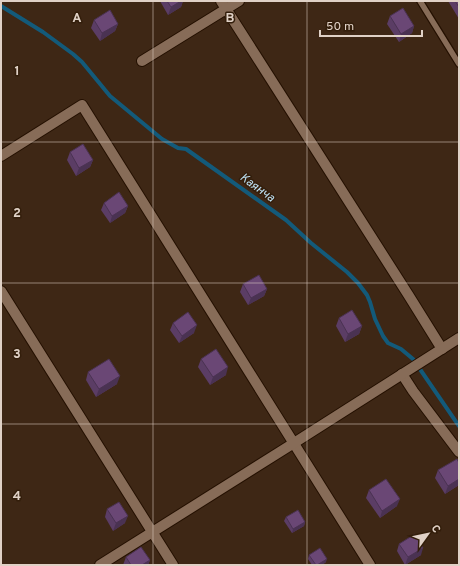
<svg xmlns="http://www.w3.org/2000/svg" width="460" height="566" font-family="Overpass,sans-serif">
	<style>
		.lines { fill: none; stroke-linecap: round; stroke-linejoin: round }
		.stream { stroke: #135a7a; stroke-width: 4 }
		.lane-casing { stroke: #241000; stroke-width: 8 }
		.street-casing { stroke: #241000; stroke-width: 12 }
		.lane { stroke: #876c58; stroke-width: 5.5 }
		.street { stroke: #876c58; stroke-width: 10 }
		.wall { fill: #5b3d65 }
		.shaded-wall { fill: #4a3252 }
		.building { fill: #6a4775; stroke: #4a3252 }
		.grid { fill: none; stroke: #e0d1c6; stroke-width: 1; stroke-opacity: 0.55 }
		.labels { text-anchor: middle; dominant-baseline: central; stroke-width: 3; stroke-linejoin: round; paint-order: stroke }
		.water-label { font-size: 12px; font-style: italic; fill: #bee1f4; stroke: #331e0b }
		.grid-label { font-size: 13px; text-anchor: middle; font-weight: bold; fill: #e0d1c6; stroke: #331e0b; stroke-width: 3; stroke-linejoin: round; paint-order: stroke }
	</style>
	<rect width="100%" height="100%" fill="#3e2715"/>
	<g class="lines">
		<!-- stream -->
		<path class="stream" d="M1 6 43 32 73 54 82 62 110 96 162 139 178 148 186 149 286 220 311 243 347 272 358 283 367 295 370 302 375 319 383 336 388 343 401 349 413 359 459 426"/>
		<defs>
			<path id="lane" d="M420 1 459 64"/>
			<g id="street">
				<path d="M221 1 409 296 442 349"/>
				<path d="M142 61 239 1"/>
				<path d="M1 156 82 105 370 565"/>
				<path d="M1 291 173 565"/>
				<path d="M402 374 413 391 459 452"/>
				<path d="M100 565 294 443 459 338"/>
			</g>
		</defs>
		<!-- lane casing -->
		<use href="#lane" class="lane-casing"/>
		<!-- street casing -->
		<use href="#street" class="street-casing"/>
		<!-- lane -->
		<use href="#lane" class="lane"/>
		<!-- street -->
		<use href="#street" class="street"/>
	</g>
	<!-- wall -->
	<g class="wall">
		<path d="M160 1H183L181 7 168 15Z"/>
		<path d="M448 1H459V19Z"/>
		<path d="M390 16 414 26 412 33 399 42 387 24Z"/>
		<path d="M94 20 118 24 115 31 100 41 91 28Z"/>
		<path d="M70 152 93 160 90 167 76 176 67 160Z"/>
		<path d="M104 203 128 206 125 213 110 223 101 210Z"/>
		<path d="M243 284 267 289 264 296 248 305 240 292Z"/>
		<path d="M339 318 362 326 359 334 345 342 336 326Z"/>
		<path d="M173 323 194 333 179 343 170 330Z"/>
		<path d="M201 359 226 375 210 385 198 367Z"/>
		<path d="M88 372 117 384 96 397 86 380Z"/>
		<path d="M459 463V485L445 494 435 478 438 470Z"/>
		<path d="M369 490 397 506 380 518 366 498Z"/>
		<path d="M107 509 125 523 113 531 105 517Z"/>
		<path d="M286 517 305 522 304 526 292 533 284 521Z"/>
		<path d="M399 544 421 555 405 565 397 551Z"/>
		<path d="M309 555 326 562 322 565H312L308 559Z"/>
		<path d="M126 557 150 560 148 565H123Z"/>
	</g>
	<!-- shaded-wall -->
	<g class="shaded-wall">
		<path d="M181 1H183L181 7 168 15 171 7Z"/>
		<path d="M118 24 115 31 100 41 102 33Z"/>
		<path d="M414 26 412 33 399 42 401 34Z"/>
		<path d="M93 160 90 167 76 176 79 168Z"/>
		<path d="M128 206 125 213 110 223 112 216Z"/>
		<path d="M267 289 264 296 248 305 251 298Z"/>
		<path d="M197 325 194 333 179 343 182 336Z"/>
		<path d="M362 326 359 334 345 342 348 334Z"/>
		<path d="M228 367 226 375 210 385 213 377Z"/>
		<path d="M120 376 117 384 96 397 99 389Z"/>
		<path d="M459 479V485L445 494 448 486Z"/>
		<path d="M400 499 397 506 380 518 382 511Z"/>
		<path d="M128 516 125 523 113 531 116 523Z"/>
		<path d="M305 522 304 526 292 533 293 529Z"/>
		<path d="M423 548 421 555 405 565 408 557Z"/>
		<path d="M327 559 326 562 322 565H317Z"/>
		<path d="M150 560 148 565H142Z"/>
	</g>
	<!-- building -->
	<g class="building">
		<path d="M167 1H181L171 7Z"/>
		<path d="M455 1H459V7Z"/>
		<path d="M403 8 414 26 401 34 390 16Z"/>
		<path d="M110 10 118 24 102 33 94 20Z"/>
		<path d="M83 144 93 160 79 168 70 152Z"/>
		<path d="M119 192 128 206 112 216 104 203Z"/>
		<path d="M259 275 267 289 251 298 243 284Z"/>
		<path d="M352 310 362 326 348 334 339 318Z"/>
		<path d="M188 312 197 325 182 336 173 323Z"/>
		<path d="M216 349 228 367 213 377 201 359Z"/>
		<path d="M109 359 120 376 99 389 88 372Z"/>
		<path d="M457 459 459 463V479L448 486 438 470Z"/>
		<path d="M386 479 400 499 382 511 369 490Z"/>
		<path d="M119 502 128 516 116 523 107 509Z"/>
		<path d="M298 510 305 522 293 529 286 517Z"/>
		<path d="M415 534 423 548 408 557 399 544Z"/>
		<path d="M141 547 150 560 142 565H131L126 557Z"/>
		<path d="M320 548 327 559 317 565H316L309 555Z"/>
	</g>
	<!-- grid -->
	<path class="grid" d="M153 1V565M307 1V565M1 142H459M1 283H459M1 424H459"/>
	<g class="labels">
		<!-- water labels -->
		<g class="water-label">
			<text transform="translate(257 188) rotate(36)">Каянча</text>
		</g>
	</g>
	<g class="grid-label">
		<text x="77" y="22">A</text>
		<text x="230" y="22">B</text>
		<text x="17" y="75">1</text>
		<text x="17" y="217">2</text>
		<text x="17" y="358">3</text>
		<text x="17" y="500">4</text>
	</g>
	<!-- border -->
	<rect width="460" height="566" fill="none" stroke="#e0d1c6" stroke-width="4"/>
	<!-- north arrow -->
	<g transform="translate(428 534) rotate(57)" stroke="#331e0b" stroke-width="3" paint-order="stroke">
	<path d="M0-3L7 15L0 10L-7 15Z" fill="#e0d1c6"/>
	<text y="-6" font-size="11" font-weight="bold" text-anchor="middle" fill="#e0d1c6">С</text>
	</g>
	<!-- scale -->
	<path d="M320 30v6h102v-6" fill="none" stroke="#e0d1c6" stroke-width="2"/>
	<text x="326" y="30" font-size="12" fill="#e0d1c6" stroke="#331e0b" stroke-width="3" paint-order="stroke">50 m</text>
</svg>
